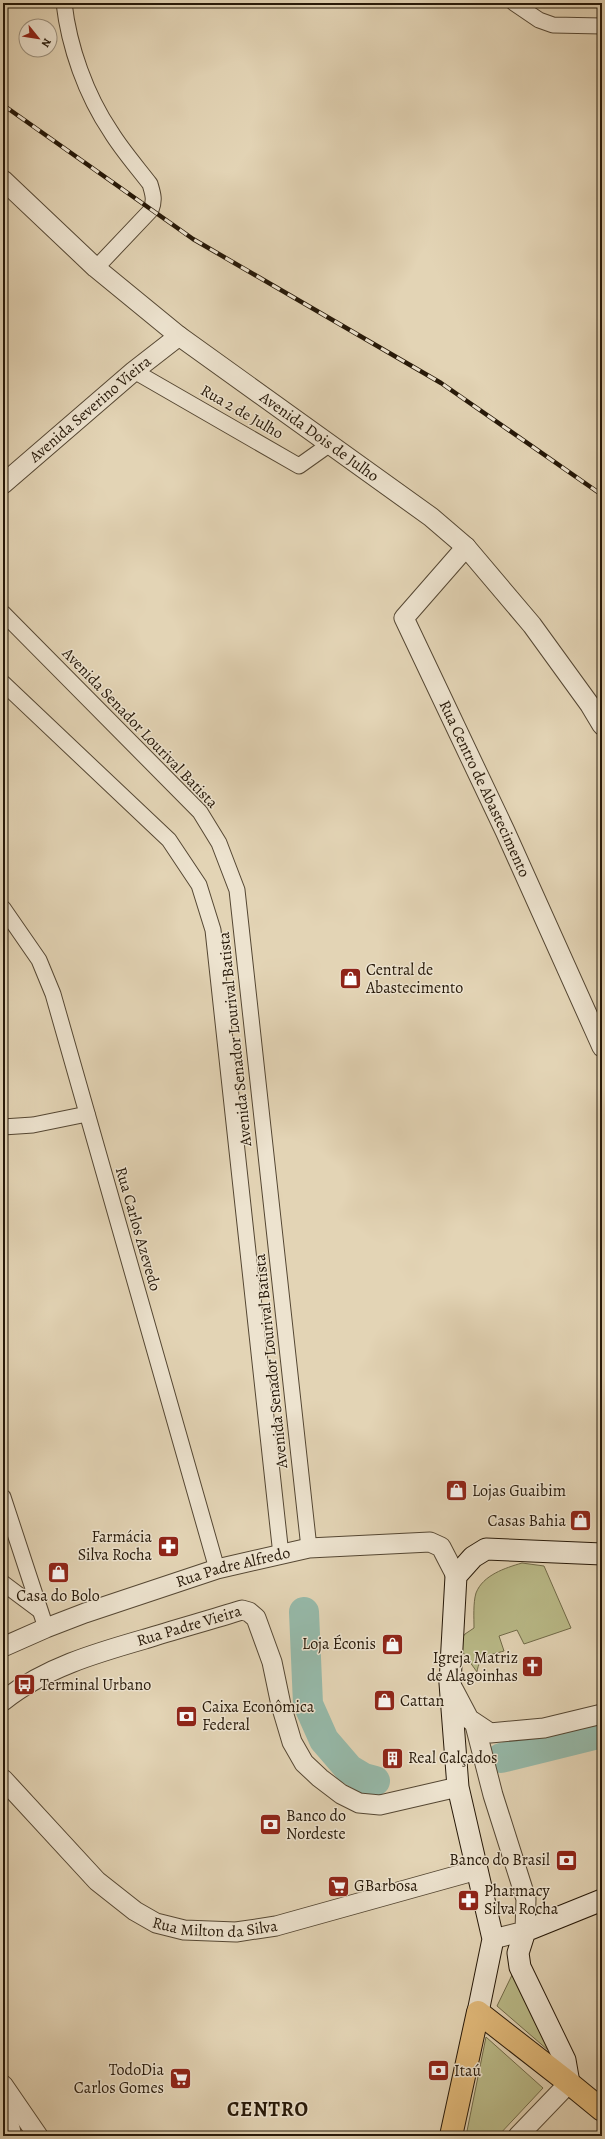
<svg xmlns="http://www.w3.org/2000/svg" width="605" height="2139" font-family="Alegreya,serif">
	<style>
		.green { fill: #babb89; stroke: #706a48 }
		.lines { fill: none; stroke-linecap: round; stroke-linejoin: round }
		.river { stroke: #96b9a9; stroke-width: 30 }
		.minor-casing { stroke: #554733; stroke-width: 17 }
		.tertiary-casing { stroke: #554733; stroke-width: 21 }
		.secondary-casing { stroke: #261808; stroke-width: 23 }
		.primary-casing { stroke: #261808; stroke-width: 24 }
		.minor { stroke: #ede3cf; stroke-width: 15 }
		.tertiary { stroke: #ede3cf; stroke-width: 19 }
		.secondary { stroke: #ede3cf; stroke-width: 21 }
		.primary { stroke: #e2ba7a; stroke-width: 22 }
		.rail-casing { stroke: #261808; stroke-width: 4.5 }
		.rail { stroke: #ede3cf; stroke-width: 3; stroke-dasharray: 9; stroke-linecap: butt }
		.labels { text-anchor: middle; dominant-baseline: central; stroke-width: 3; stroke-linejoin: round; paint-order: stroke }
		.street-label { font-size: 16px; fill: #261808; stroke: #ede3cf }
		.poi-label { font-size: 16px; fill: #261808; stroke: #ede3cf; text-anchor: start }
		.district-label { font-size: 20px; font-weight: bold; letter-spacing: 1px; fill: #261808; stroke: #ede3cf }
	</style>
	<rect width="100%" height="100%" fill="#e3d4b5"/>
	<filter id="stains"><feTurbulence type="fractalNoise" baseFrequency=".005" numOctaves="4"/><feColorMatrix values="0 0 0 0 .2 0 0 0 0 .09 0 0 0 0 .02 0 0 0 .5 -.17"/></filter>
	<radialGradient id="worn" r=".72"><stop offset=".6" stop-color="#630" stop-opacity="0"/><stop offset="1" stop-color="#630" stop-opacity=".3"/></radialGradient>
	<!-- green -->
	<g class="green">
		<path d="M522 1563 544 1566 571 1628 524 1644 517 1630 499 1636 504 1651C490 1655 479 1656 477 1672L462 1651 460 1641 465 1634 474 1628C474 1618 473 1603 476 1593 483 1575 505 1568 522 1563Z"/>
		<path d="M512 1975 556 2057 497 2006Z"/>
		<path d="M486 2037 543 2088 498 2136H466Z"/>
	</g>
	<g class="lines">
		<!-- river -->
		<g class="river">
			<path d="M304 1612 308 1704 324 1740 349 1769 364 1778 375 1781"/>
			<path d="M501 1758 602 1733"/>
		</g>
		<defs>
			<g id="minor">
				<path d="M64 3C69 47 86 95 111 132 122 150 137 167 150 184 153 194 155 200 151 210L96 268"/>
				<path d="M514 3 539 20 553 25 602 26"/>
				<path d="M134 371 299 466 330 444"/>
				<path d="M3 613 200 812 219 843 237 890 309 1548"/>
				<path d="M3 683 169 840 199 885 213 930 281 1555"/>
				<path d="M3 908 39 960 53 994 217 1569"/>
				<path d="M3 1127 33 1125 87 1114"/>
				<path d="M3 1497 46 1628"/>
				<path d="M3 1583 39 1610"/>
			</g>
			<g id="tertiary">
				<path id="s1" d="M3 180 96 268 179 336 431 517 466 547 532 625 590 705 602 725"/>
				<path id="s2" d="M3 484 134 371 179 336"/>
				<path id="s3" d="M466 547 404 618 505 831 602 1047"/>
				<path id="s4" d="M3 1647 46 1628 85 1613 217 1569 309 1548 430 1542 441 1547 456 1576"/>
				<path d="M450 1683 469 1719 490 1733 544 1728 602 1714"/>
				<path id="s5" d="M3 1701C44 1668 96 1653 145 1639 177 1629 210 1620 242 1610L249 1612 256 1618 272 1662 281 1705 292 1742 304 1763 320 1778 341 1794 359 1803 380 1805 458 1787"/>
				<path d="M475 1725 493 1795 526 1899 525 1931 493 1939"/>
				<path id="s6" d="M3 1779 97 1881 135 1911 156 1923 184 1930 236 1932 276 1926 477 1870"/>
				<path d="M3 2085 38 2136"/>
				<path d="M3 2101 12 2136"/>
				<path d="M518 2136 569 2083"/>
			</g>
			<g id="secondary">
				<path d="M478 2012 493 1939 458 1787 450 1683 456 1576 473 1557 486 1549 602 1554"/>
				<path d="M569 2083 565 2060 520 1967 518 1953 525 1931 602 1900"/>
			</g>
			<path id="primary" d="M451 2136 478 2012 569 2083 602 2110"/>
		</defs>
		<!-- minor casing -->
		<use href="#minor" class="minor-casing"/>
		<!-- tertiary casing -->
		<use href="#tertiary" class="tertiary-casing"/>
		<!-- secondary casing -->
		<use href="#secondary" class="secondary-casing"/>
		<!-- primary casing -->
		<use href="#primary" class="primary-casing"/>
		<!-- minor -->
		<use href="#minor" class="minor"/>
		<!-- tertiary -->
		<use href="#tertiary" class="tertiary"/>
		<!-- secondary -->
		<use href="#secondary" class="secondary"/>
		<!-- primary -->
		<use href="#primary" class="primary"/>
		<defs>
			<path id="rail" d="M3 105 193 239 441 383 602 495"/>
		</defs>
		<!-- rail casing -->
		<use href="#rail" class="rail-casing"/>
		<!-- rail -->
		<use href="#rail" class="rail"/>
	</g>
	<!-- icons -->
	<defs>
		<symbol id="shop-square" viewBox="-11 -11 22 22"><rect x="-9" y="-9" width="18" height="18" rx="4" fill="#8f2418" stroke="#ede3cf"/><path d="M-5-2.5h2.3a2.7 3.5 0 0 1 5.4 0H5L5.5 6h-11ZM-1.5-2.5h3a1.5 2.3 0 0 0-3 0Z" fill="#fff"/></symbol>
		<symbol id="pharmacy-square" viewBox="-11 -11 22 22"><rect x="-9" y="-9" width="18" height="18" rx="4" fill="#8f2418" stroke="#ede3cf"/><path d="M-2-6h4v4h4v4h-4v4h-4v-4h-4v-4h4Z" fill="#fff"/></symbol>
		<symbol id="church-square" viewBox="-11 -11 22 22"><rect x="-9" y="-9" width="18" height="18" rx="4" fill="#8f2418" stroke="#ede3cf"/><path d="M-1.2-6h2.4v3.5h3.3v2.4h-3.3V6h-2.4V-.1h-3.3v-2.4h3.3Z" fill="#fff"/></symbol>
		<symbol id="bus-square" viewBox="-11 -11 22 22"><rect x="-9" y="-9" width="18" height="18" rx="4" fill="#8f2418" stroke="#ede3cf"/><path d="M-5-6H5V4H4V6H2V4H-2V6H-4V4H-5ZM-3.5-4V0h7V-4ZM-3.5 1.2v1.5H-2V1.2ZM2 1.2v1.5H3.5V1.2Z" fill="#fff"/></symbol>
		<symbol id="bank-square" viewBox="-11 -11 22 22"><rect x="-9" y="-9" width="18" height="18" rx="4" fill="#8f2418" stroke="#ede3cf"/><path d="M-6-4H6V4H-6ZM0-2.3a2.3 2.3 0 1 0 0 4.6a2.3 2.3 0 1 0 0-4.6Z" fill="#fff"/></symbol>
		<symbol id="building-square" viewBox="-11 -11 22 22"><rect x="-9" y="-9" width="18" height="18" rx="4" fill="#8f2418" stroke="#ede3cf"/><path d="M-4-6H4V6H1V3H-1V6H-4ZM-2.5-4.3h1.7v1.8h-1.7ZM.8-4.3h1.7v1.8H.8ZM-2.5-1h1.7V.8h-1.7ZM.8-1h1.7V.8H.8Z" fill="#fff"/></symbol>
		<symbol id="supermarket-square" viewBox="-11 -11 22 22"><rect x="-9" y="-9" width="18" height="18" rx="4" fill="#8f2418" stroke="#ede3cf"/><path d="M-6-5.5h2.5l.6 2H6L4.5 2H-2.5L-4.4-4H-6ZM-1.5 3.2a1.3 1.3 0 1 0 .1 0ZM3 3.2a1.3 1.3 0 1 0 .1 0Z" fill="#fff"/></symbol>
	</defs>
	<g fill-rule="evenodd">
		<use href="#shop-square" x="338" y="966" width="25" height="25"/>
		<use href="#shop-square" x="444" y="1478" width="25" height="25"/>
		<use href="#shop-square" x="568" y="1508" width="25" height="25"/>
		<use href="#pharmacy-square" x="156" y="1534" width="25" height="25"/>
		<use href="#shop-square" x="46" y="1560" width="25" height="25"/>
		<use href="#shop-square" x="380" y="1632" width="25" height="25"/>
		<use href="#church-square" x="520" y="1654" width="25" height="25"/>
		<use href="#bus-square" x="12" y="1672" width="25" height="25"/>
		<use href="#shop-square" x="372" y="1688" width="25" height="25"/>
		<use href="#bank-square" x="174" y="1704" width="25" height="25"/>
		<use href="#building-square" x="380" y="1746" width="25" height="25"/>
		<use href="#bank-square" x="258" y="1812" width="25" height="25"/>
		<use href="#bank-square" x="554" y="1848" width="25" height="25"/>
		<use href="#supermarket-square" x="326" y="1874" width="25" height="25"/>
		<use href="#pharmacy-square" x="456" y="1888" width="25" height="25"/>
		<use href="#bank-square" x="426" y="2058" width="25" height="25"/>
		<use href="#supermarket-square" x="168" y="2066" width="25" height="25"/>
	</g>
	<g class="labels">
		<!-- street labels -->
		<g class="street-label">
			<text stroke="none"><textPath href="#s2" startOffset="115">Avenida Severino Vieira</textPath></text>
			<text transform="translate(242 412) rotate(30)">Rua 2 de Julho</text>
			<text stroke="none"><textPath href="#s1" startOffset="408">Avenida Dois de Julho</textPath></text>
			<text transform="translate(140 728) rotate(46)">Avenida Senador Lourival Batista</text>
			<text stroke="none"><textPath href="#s3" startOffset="283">Rua Centro de Abastecimento</textPath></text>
			<text transform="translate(235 1039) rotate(-96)">Avenida Senador Lourival Batista</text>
			<text transform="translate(138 1229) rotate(74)">Rua Carlos Azevedo</text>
			<text transform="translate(271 1361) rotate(-96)">Avenida Senador Lourival Batista</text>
			<text stroke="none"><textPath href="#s4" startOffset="244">Rua Padre Alfredo</textPath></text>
			<text stroke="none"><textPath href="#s5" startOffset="202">Rua Padre Vieira</textPath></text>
			<text stroke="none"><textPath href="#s6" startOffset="271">Rua Milton da Silva</textPath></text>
		</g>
		<!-- poi labels -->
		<g class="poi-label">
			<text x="366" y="970">Central de<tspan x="366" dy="18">Abastecimento</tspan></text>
			<text x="472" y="1491">Lojas Guaibim</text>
			<text x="566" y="1521" text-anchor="end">Casas Bahia</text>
			<text x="152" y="1537" text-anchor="end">Farmácia<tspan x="152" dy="18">Silva Rocha</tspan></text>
			<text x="58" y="1596" text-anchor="middle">Casa do Bolo</text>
			<text x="376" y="1644" text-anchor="end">Loja Éconis</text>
			<text x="518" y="1658" text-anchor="end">Igreja Matriz<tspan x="518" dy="18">de Alagoinhas</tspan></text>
			<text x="40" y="1685">Terminal Urbano</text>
			<text x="400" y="1701">Cattan</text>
			<text x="202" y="1707">Caixa Econômica<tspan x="202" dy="18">Federal</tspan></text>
			<text x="408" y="1758">Real Calçados</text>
			<text x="286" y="1816">Banco do<tspan x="286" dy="18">Nordeste</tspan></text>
			<text x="550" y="1860" text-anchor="end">Banco do Brasil</text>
			<text x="354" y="1886">GBarbosa</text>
			<text x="484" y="1891">Pharmacy<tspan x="484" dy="18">Silva Rocha</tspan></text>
			<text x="164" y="2070" text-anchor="end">TodoDia<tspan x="164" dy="18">Carlos Gomes</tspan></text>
			<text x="454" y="2071">Itaú</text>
		</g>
		<!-- district labels -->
		<g class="district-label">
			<text x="268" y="2109">CENTRO</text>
		</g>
	</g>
	<!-- margin -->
	<rect width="605" height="2139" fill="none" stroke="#e3d4b5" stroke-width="16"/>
	<rect x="4" y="4" width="597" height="2131" fill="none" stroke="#261808" stroke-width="2"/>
	<rect x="8" y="8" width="589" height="2123" fill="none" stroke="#261808"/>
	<!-- north arrow -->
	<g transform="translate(38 38) rotate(120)"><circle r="19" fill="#ede3cf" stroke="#9d927f"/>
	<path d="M0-3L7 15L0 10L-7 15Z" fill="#8f2418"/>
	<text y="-6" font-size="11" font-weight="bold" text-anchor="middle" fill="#261808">N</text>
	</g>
	<rect width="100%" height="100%" filter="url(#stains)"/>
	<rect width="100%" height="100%" fill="url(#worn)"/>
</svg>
